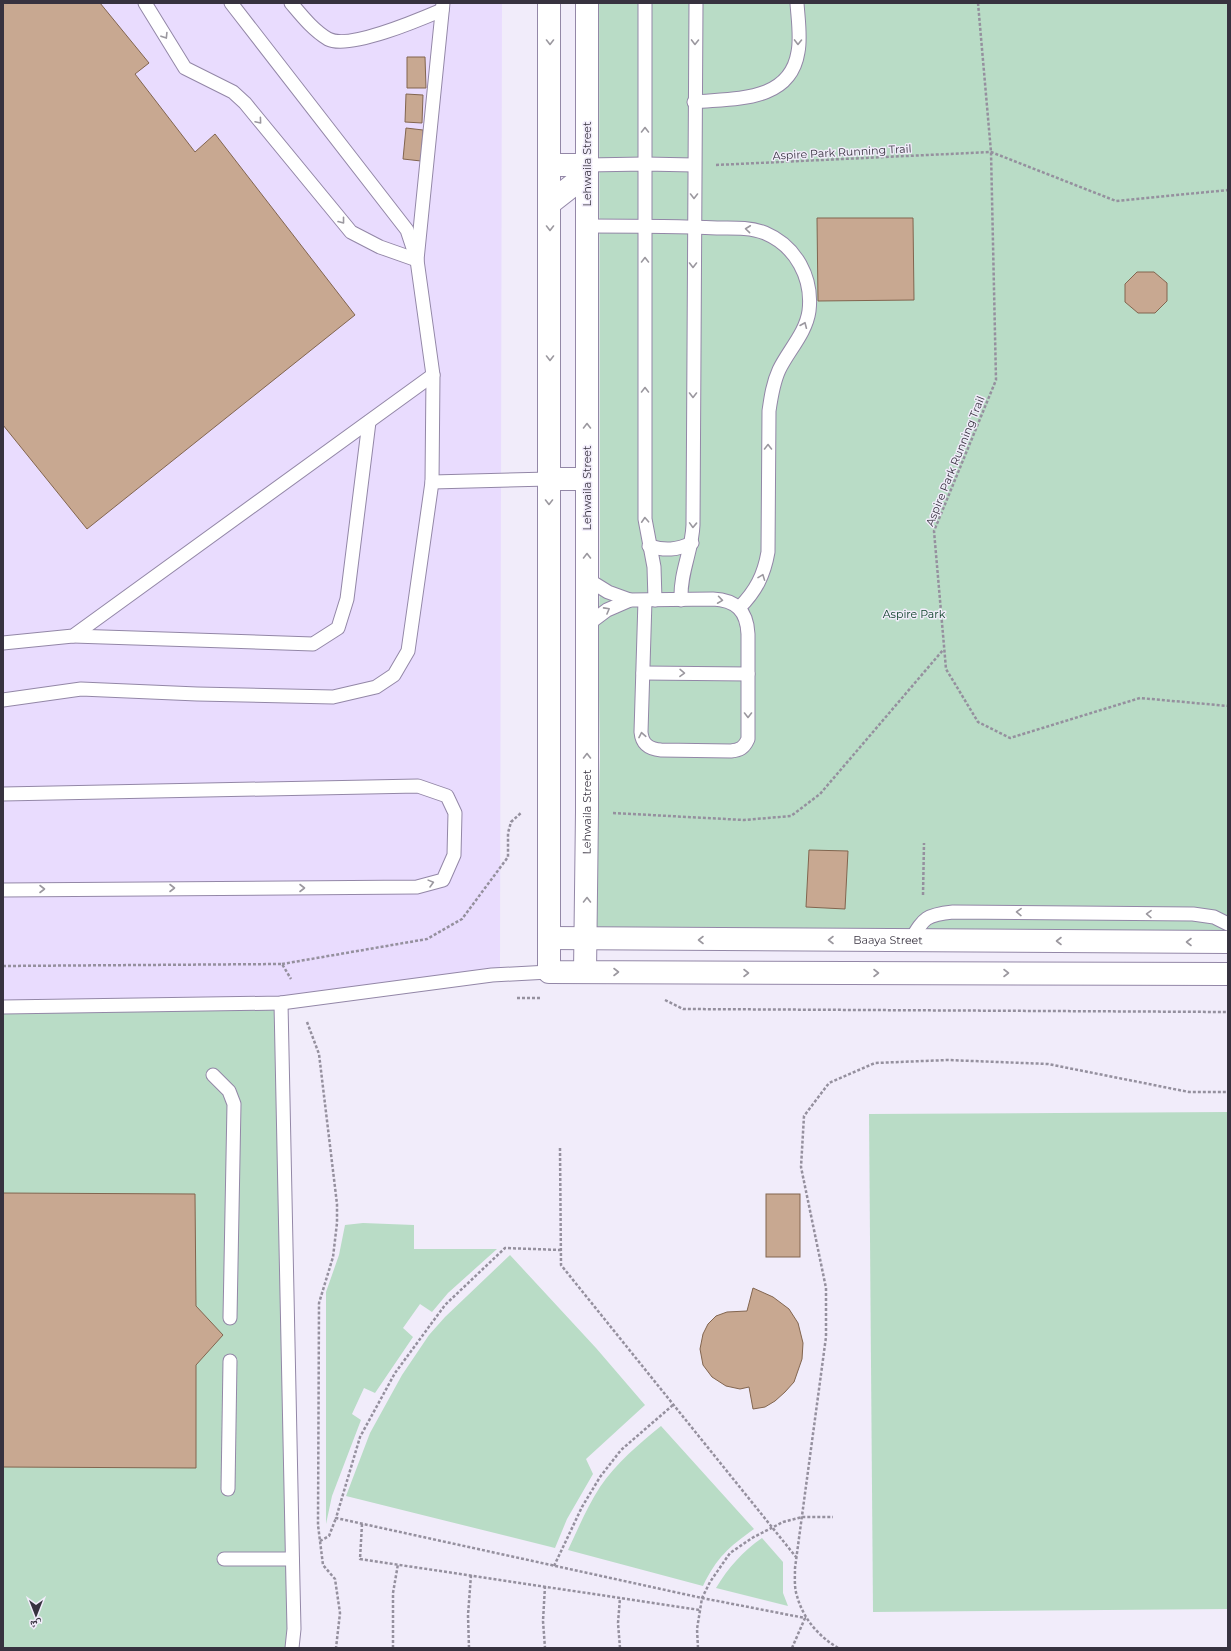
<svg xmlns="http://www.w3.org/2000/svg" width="1231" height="1651" font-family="Montserrat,'Noto Naskh Arabic',sans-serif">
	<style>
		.built { fill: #e9dcfe }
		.green { fill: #b9dcc6 }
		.building { fill: #c8a891; stroke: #82654f }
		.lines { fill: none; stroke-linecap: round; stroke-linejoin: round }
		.service-casing { stroke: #9387a7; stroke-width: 15 }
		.minor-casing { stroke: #9387a7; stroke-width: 24 }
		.tertiary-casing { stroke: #9387a7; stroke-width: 24 }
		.path { stroke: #95909e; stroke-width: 2.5; stroke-dasharray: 3 2; stroke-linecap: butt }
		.service { stroke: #fff; stroke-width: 13 }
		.minor { stroke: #fff; stroke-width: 22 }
		.tertiary { stroke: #fff; stroke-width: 22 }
		.oneway { stroke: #9b989f }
		.labels { text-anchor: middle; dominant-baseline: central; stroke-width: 3; stroke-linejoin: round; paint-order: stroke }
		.street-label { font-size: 11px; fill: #37323f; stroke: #f1ecfa }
		.park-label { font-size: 11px; fill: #0d4128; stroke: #f1ecfa }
	</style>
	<rect width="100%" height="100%" fill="#f1ecfa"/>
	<!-- built -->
	<path class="built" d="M3 3H502L500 971 286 998 3 1005Z"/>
	<!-- green -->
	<g class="green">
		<path d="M599 3H1228V931L596 927 600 756 598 636 600 586Z"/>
		<path d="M281 1003 292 1648H3V1007Z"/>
		<path d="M1228 1112V1609L873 1612 869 1114Z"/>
		<path d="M363 1223 414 1225V1249H497L448 1293 432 1312 420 1304 403 1328 413 1337 375 1393 364 1388 352 1414 361 1420 332 1496 326 1524V1292L339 1255 345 1225Z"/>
		<path d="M510 1255 596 1348 645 1405 586 1459 593 1474 567 1519 555 1548 346 1496 370 1433 402 1375 429 1335 445 1317Z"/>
		<path d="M661 1426 754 1529C729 1547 717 1557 703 1586L568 1550C578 1529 587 1507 600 1487 616 1463 639 1444 661 1426Z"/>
		<path d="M762 1538 783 1562V1593L788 1606 716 1588C728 1568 743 1551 762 1538Z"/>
	</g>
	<!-- building -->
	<g class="building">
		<path d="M3 3H100L149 63 135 74 195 152 215 134 355 315 87 529 3 425Z"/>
		<path d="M407 57H425L426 88H407Z"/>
		<path d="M406 94 423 95 422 123 405 122Z"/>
		<path d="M406 128 423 130 421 161 403 159Z"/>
		<path d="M817 218H913L914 300 818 301Z"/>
		<path d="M1137 272H1154L1167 283V301L1155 313H1138L1125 302V284Z"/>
		<path d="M809 850 848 851 845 909 806 907Z"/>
		<path d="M3 1193 195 1194 196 1306 223 1335 196 1365V1468L3 1467Z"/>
		<rect x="766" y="1194" width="34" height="63"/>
		<path d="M753 1288 773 1297 789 1309 798 1323 803 1343 802 1359 794 1382 785 1392 775 1401 765 1407 753 1409 749 1387 740 1389 726 1386 712 1377 703 1365 700 1349 703 1334 708 1324 716 1316 727 1312 747 1311Z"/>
	</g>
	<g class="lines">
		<defs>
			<g id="service">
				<path d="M145 3 185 68 233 92 245 103 351 232 380 247 417 260 443 3"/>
				<path d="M291 3C302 16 313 30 328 39 349 50 421 19 442 10"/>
				<path d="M645 3V519L654 567 655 600"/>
				<path d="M694 102C733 98 790 103 798 52 801 37 798 19 797 3"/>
				<path d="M587 165 645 164 694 165"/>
				<path d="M587 226C630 226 674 226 717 228 733 228 750 227 765 233 796 246 813 278 809 311 806 333 788 351 779 370 773 383 771 397 769 411L768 552C764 575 756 591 739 608"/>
				<path d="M432 482 549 479"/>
				<path d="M649 546C665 551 677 550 692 543"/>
				<path d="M587 579 608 592 630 600"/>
				<path d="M681 600C680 571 692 552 693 525L696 3"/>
				<path d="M587 625 607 610 630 600 713 599C736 600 747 611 748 634V739C744 748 740 750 731 751L661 750C649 749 642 744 641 732L645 600"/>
				<path d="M73 636 313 644 338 628 347 599 369 422"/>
				<path d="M3 643 73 636 433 375"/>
				<path d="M643 673 748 674"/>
				<path d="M3 700 81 689 197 694 333 697 376 687 394 675 408 651 432 482 433 375 417 260 407 230 231 3"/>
				<path d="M3 794 418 786 447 796 455 813 454 855 443 880 417 887 3 890"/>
				<path d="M910 941C924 918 925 915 953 912L1193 914 1214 917 1228 924"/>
				<path d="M281 1003 293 1585 294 1629 292 1648"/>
				<path d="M3 1007 281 1003 492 975 549 972"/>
				<path d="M213 1075 229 1091 234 1104 230 1318"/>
				<path d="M228 1489 230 1361"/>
				<path d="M224 1559H292"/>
			</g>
			<path id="minor" d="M550 203 587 174"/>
			<g id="tertiary">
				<path d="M549 3V972L1228 974"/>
				<path d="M550 165H587"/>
				<path d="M549 479H587"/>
				<path id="s1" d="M549 938 1228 942"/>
				<path id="s2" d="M585 972 587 812V3"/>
			</g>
		</defs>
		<!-- service casing -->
		<use href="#service" class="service-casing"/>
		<!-- minor casing -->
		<use href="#minor" class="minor-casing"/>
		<!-- tertiary casing -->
		<use href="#tertiary" class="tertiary-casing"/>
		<!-- path -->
		<g class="path">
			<path d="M978 3 991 152 996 380 934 531 946 669 978 722 1010 738 1140 698 1228 706"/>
			<path d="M716 165 991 152 1116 201 1228 190"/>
			<path d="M613 813 744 820 791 816 820 794 943 650"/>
			<path d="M923 895 924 843"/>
			<path d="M282 964 427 939 462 919 508 857V833L511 822 522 812"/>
			<path d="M3 966 282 964 291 979"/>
			<path d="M517 998H540"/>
			<path d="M665 1000 683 1009 1228 1012"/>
			<path d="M307 1022 319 1054 337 1204V1223L333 1257 319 1303 318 1525 323 1565 335 1579 340 1613 336 1648"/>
			<path d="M560 1148 561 1265 796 1557"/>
			<path d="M561 1250 505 1248 445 1305 395 1373 360 1437 336 1518 702 1598 805 1618 792 1648"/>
			<path d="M362 1524 360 1559 700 1610"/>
			<path d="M320 1541 329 1536 336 1518"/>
			<path d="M554 1566 582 1507 600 1477 621 1450 673 1405"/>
			<path d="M545 1586 543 1621 545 1648"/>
			<path d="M393 1648V1593L398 1564"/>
			<path d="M469 1648 468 1615 471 1575"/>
			<path d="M620 1648 618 1623 620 1598"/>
			<path d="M698 1648 697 1629 702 1598 710 1582 730 1553 752 1538 783 1522 802 1517H833"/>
			<path d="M838 1648C818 1636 803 1618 797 1596 794 1587 795 1577 795 1568L826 1337V1288L801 1167 804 1116 829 1083 875 1063 948 1060 1048 1064 1189 1092H1228"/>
		</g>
		<!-- service -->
		<use href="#service" class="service"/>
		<!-- minor -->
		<use href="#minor" class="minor"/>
		<!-- tertiary -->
		<use href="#tertiary" class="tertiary"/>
	</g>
	<!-- one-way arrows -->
	<defs><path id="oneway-chevron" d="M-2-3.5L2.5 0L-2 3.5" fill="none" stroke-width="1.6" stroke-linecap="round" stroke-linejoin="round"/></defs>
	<g class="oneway">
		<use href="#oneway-chevron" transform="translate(165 36) rotate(58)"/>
		<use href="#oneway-chevron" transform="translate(550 42) rotate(90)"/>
		<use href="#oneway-chevron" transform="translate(695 42) rotate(91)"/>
		<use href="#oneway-chevron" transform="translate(798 42) rotate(91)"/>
		<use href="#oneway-chevron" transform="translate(259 121) rotate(50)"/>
		<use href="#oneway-chevron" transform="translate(645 130) rotate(-90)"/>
		<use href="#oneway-chevron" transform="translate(694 196) rotate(90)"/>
		<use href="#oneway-chevron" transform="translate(342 221) rotate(52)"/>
		<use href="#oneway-chevron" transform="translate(550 228) rotate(90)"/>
		<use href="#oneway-chevron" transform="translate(748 229) rotate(-174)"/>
		<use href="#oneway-chevron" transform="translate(645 260) rotate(-90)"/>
		<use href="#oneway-chevron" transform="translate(693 265) rotate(90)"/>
		<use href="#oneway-chevron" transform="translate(804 325) rotate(-67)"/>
		<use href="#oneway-chevron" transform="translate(550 358) rotate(90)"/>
		<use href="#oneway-chevron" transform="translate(645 390) rotate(-90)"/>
		<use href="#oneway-chevron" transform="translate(693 395) rotate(90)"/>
		<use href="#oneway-chevron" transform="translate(587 426) rotate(-90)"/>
		<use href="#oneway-chevron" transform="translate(768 447) rotate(-90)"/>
		<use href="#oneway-chevron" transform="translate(549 502) rotate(90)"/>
		<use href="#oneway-chevron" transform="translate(645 520) rotate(-93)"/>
		<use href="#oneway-chevron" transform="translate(693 525) rotate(92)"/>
		<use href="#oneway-chevron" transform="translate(587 556) rotate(-90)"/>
		<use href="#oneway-chevron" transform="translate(762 577) rotate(-69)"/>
		<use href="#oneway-chevron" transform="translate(720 600) rotate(8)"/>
		<use href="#oneway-chevron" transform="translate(607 610) rotate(-29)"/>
		<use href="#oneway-chevron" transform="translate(682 673) rotate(1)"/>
		<use href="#oneway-chevron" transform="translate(748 715) rotate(90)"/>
		<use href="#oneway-chevron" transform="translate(642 735) rotate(-101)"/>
		<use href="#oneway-chevron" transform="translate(587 756) rotate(-90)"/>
		<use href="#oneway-chevron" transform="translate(431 883) rotate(-15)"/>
		<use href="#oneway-chevron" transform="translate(172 888)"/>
		<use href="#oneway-chevron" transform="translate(302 888)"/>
		<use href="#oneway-chevron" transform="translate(42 889)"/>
		<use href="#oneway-chevron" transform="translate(587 900) rotate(-90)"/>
		<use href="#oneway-chevron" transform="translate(1019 912) rotate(-179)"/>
		<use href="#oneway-chevron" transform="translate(1149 914) rotate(-179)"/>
		<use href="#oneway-chevron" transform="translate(701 940) rotate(-180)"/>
		<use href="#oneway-chevron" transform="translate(831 940) rotate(-180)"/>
		<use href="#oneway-chevron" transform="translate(1059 941) rotate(-180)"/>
		<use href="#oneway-chevron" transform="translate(1189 942) rotate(-180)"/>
		<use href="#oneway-chevron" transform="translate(616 972)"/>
		<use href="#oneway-chevron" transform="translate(746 973)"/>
		<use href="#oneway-chevron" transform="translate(876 973)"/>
		<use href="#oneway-chevron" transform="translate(1006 973)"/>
	</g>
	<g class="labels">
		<!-- street labels -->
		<g class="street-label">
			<text transform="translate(842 152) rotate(-3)">Aspire Park Running Trail</text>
			<text transform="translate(587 164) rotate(-90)">Lehwaila Street</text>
			<text transform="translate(955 461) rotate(-68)">Aspire Park Running Trail</text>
			<text transform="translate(587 488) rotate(-90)">Lehwaila Street</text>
			<text stroke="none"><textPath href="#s2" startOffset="160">Lehwaila Street</textPath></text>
			<text stroke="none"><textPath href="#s1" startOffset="339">Baaya Street</textPath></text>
		</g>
		<!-- park labels -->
		<g class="park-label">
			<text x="914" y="614">Aspire Park</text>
		</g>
	</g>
	<!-- border -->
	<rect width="1231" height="1651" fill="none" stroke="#37323f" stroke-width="8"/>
	<!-- north arrow -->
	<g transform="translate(36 1615) rotate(180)" stroke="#f1ecfa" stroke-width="3" paint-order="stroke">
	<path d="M0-3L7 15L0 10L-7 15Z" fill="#37323f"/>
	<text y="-6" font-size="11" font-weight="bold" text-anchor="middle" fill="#37323f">ش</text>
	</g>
</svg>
